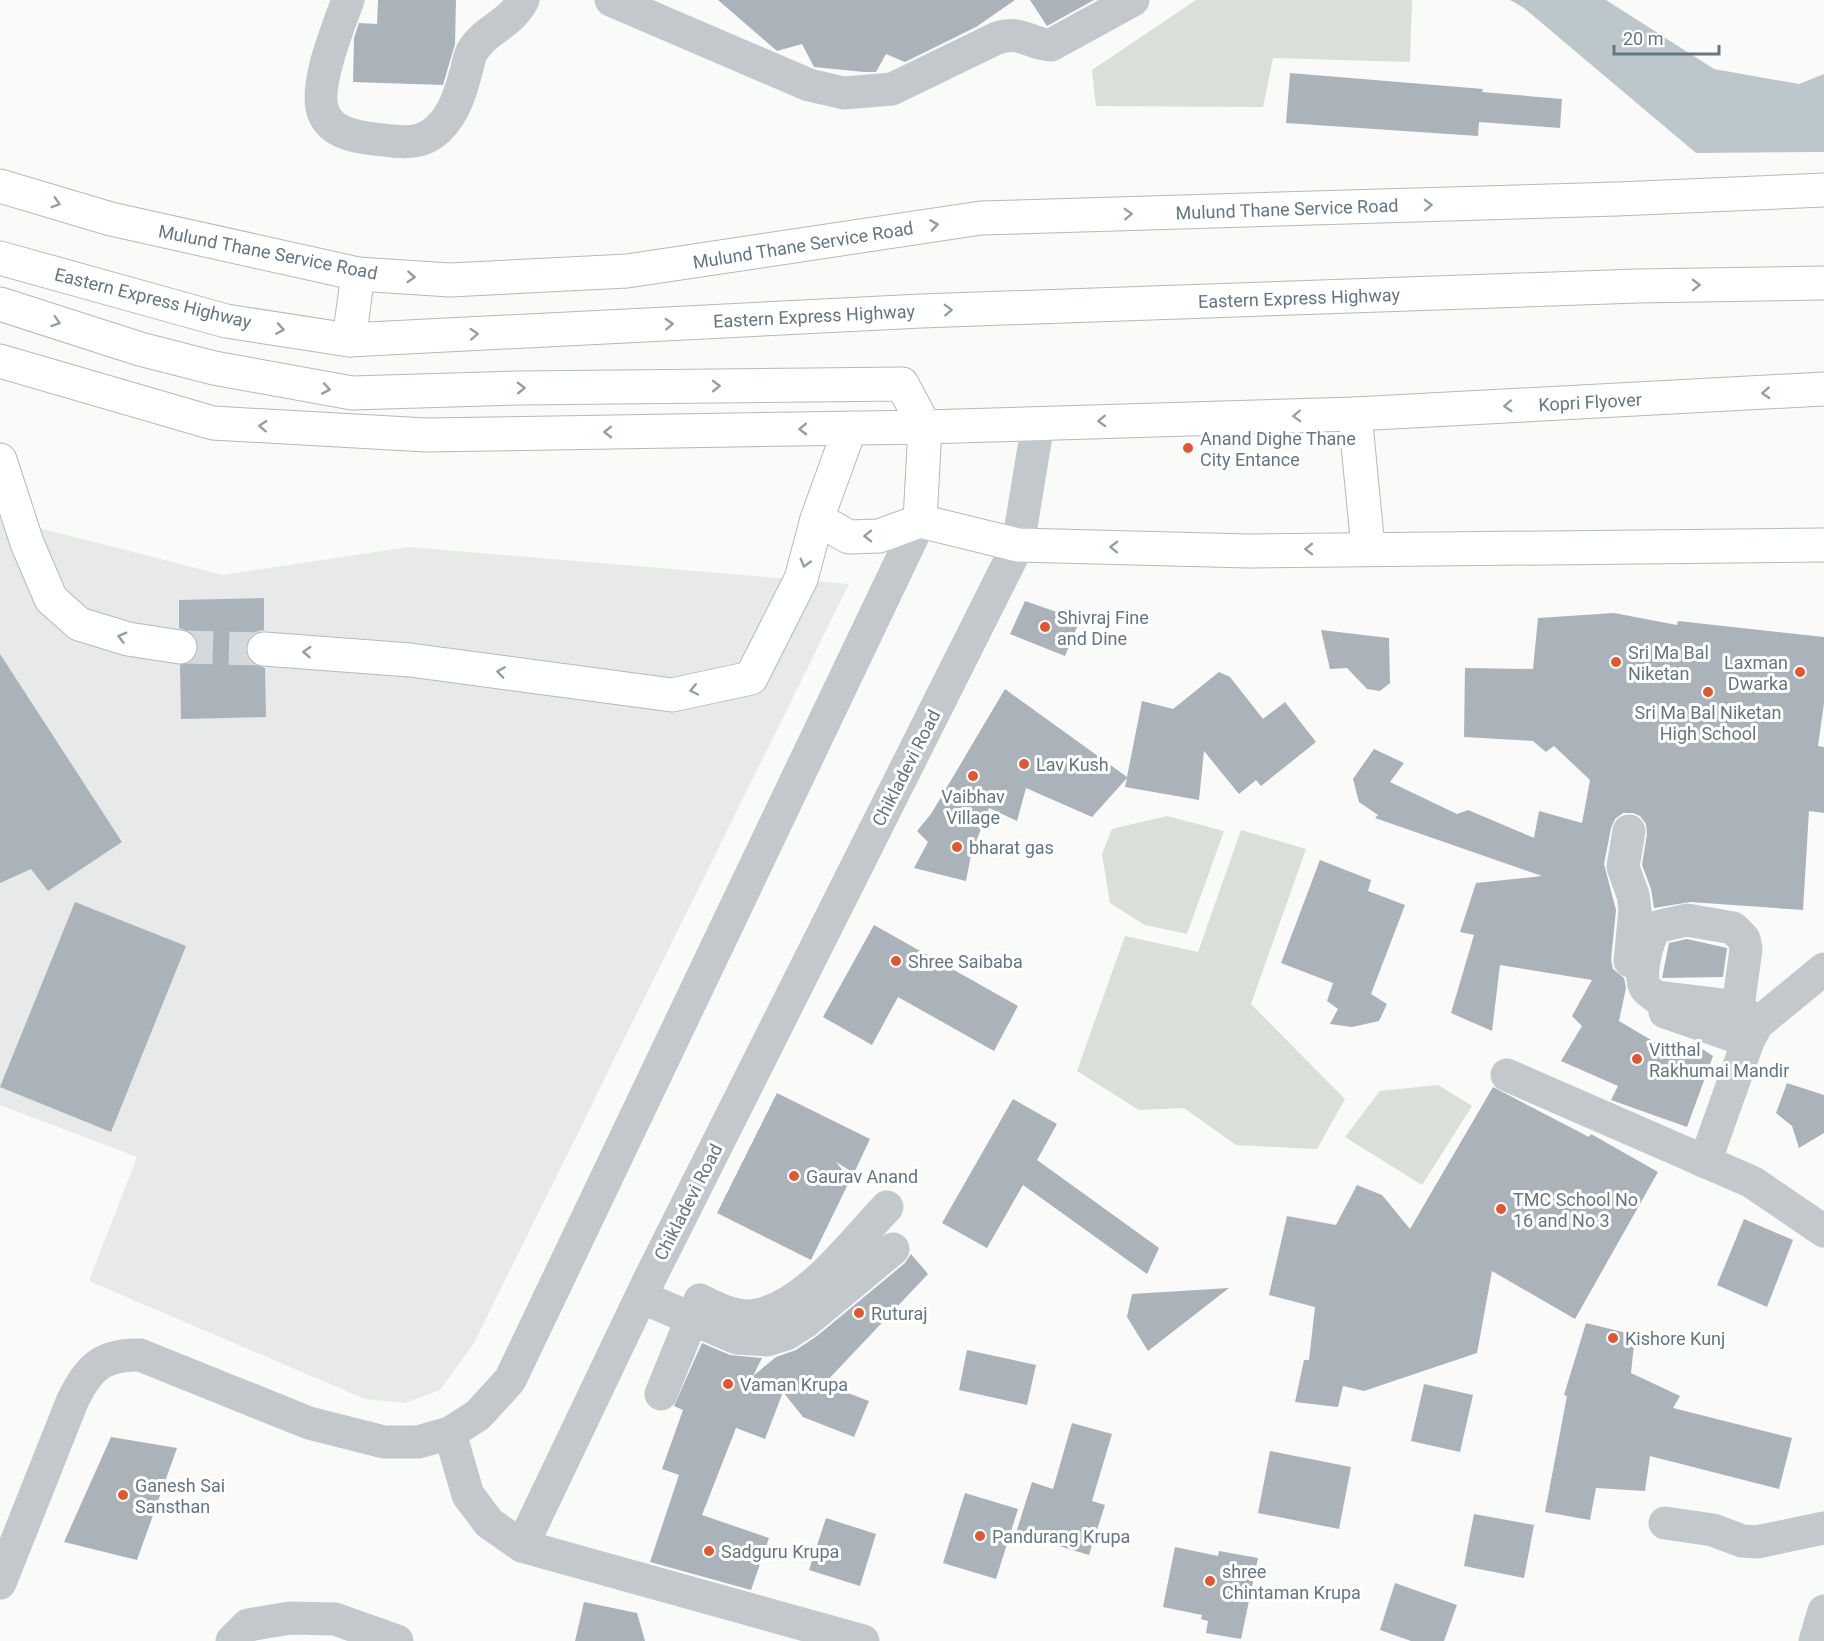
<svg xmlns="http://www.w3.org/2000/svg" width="1824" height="1641" font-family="Roboto,sans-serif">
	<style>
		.built { fill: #e8e9e9 }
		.green { fill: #dadfd7 }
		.water { fill: #bbc7cb }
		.building { fill: #aab3b9 }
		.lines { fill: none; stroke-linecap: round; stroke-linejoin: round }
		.secondary-tunnel { stroke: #d5d9db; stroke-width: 33; stroke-dasharray: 33 16; stroke-linecap: butt }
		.secondary-casing { stroke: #b3babf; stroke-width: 35 }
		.highway-casing { stroke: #b4b9bd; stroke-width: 35 }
		.street { stroke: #c3c8cc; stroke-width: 33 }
		.secondary { stroke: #fff; stroke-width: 33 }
		.highway { stroke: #fff; stroke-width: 33 }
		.oneway { stroke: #939fa8 }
		.poi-dot { fill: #e4572e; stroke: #fff; stroke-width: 2 }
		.labels { text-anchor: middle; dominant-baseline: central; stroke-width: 6; stroke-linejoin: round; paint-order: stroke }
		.street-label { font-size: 18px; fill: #657683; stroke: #fff }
		.poi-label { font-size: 18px; fill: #657683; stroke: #fff; text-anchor: start }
	</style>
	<rect width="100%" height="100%" fill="#fafaf8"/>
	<!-- built -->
	<path class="built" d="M0 518 223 575 409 547 849 584 474 1343 440 1390 405 1403 365 1399 89 1281 137 1157 0 1105Z"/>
	<!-- green -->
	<g class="green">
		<path d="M1196 0H1412L1410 62 1273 58 1263 107 1096 106 1092 70Z"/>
		<path d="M1167 816 1224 831 1187 934 1145 925 1110 903 1102 854 1112 829Z"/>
		<path d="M1241 830 1306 849 1251 1004 1345 1099 1317 1149 1236 1145 1184 1108 1139 1110 1077 1071 1125 936 1198 952Z"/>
		<path d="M1438 1085 1472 1106 1422 1185 1345 1137 1380 1091Z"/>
	</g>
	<!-- water -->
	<path class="water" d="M1510 0H1606L1714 69 1799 84 1824 74V152L1696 153 1524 8Z"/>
	<!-- building -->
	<g class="building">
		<path d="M378 0H456L455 44 443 85 353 82 354 38 359 23 377 24Z"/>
		<path d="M718 0H1015L976 27 905 62 886 54 876 72H864L814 67 802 44 777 51Z"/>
		<path d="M1030 0H1094L1047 26Z"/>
		<path d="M1290 73 1483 89 1482 92 1562 99 1560 128 1479 122 1478 136 1286 123Z"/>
		<path d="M264 598V630L255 632 249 638 245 648 247 657 253 664 265 668 266 717 181 719 180 665 194 659 199 649 197 640 192 633 179 628V600Z"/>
		<path d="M1025 601 1080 620 1065 656 1010 634Z"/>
		<path d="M1614 613 1677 625 1678 621 1824 637V703L1818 746 1824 747V813L1809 811 1803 910 1690 902 1654 908 1651 889 1642 865 1647 834 1646 824 1640 816 1633 813H1623L1615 819 1611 828 1604 864 1616 910 1611 960 1613 969 1624 978 1626 988 1619 1021 1673 1053 1693 1043 1713 1056 1687 1127 1611 1100 1618 1086 1561 1061 1582 1026 1572 1016 1592 980 1500 965 1492 1031 1451 1013 1474 935 1460 932 1476 883 1542 876 1375 818 1378 815 1359 802 1353 779 1374 749 1404 763 1390 782 1457 814 1468 810 1534 838 1539 811 1582 823 1590 780 1554 746 1546 752 1533 741 1464 737 1465 668 1533 669 1538 618Z"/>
		<path d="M1321 630 1389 638 1390 683 1380 691 1367 689 1347 668 1330 669Z"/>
		<path d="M0 654 122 842 48 891 31 869 0 883Z"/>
		<path d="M1219 672 1230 677 1263 719 1285 702 1316 742 1261 786 1256 780 1239 794 1204 751 1199 800 1125 787 1127 778 1092 817 1026 788 1017 821 989 808 971 855 966 881 914 868 928 842 917 831 931 814 1005 689 1127 777 1142 701 1173 709Z"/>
		<path d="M1320 860 1371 880 1368 891 1405 905 1371 994 1387 1004 1379 1021 1352 1027 1330 1024 1338 1009 1327 1001 1333 983 1281 963Z"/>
		<path d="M75 902 186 946 111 1132 0 1087Z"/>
		<path d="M874 925 1018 1006 994 1051 898 997 872 1045 823 1017Z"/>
		<path d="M1687 939 1727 948 1723 977 1662 978 1669 943Z"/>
		<path d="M1787 1083 1824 1095V1133L1799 1148 1792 1126 1776 1113Z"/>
		<path d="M1493 1087 1589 1137 1591 1134 1658 1172 1575 1319 1492 1271 1477 1353 1364 1391 1343 1386 1338 1407 1295 1402 1304 1360H1309L1315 1307 1269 1295 1287 1216 1336 1225 1357 1185 1382 1195 1410 1229Z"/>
		<path d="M777 1093 870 1139 854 1173 836 1162 850 1180 811 1260 717 1213Z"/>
		<path d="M1013 1099 1057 1124 1037 1160 1159 1248 1147 1274 1023 1185 987 1248 942 1223Z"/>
		<path d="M1744 1219 1793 1240 1767 1307 1717 1285Z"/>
		<path d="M911 1254 928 1274 824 1384 869 1401 854 1437 803 1417 783 1392 765 1439 736 1428 702 1515 769 1538 751 1590 650 1562 679 1475 662 1469 683 1410 674 1406 702 1343 730 1355 762 1358 753 1376 776 1357 796 1350 817 1336 905 1263Z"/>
		<path d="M1229 1288 1148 1351 1127 1317 1132 1294Z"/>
		<path d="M1586 1323 1635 1335 1631 1373 1680 1396 1673 1408 1792 1438 1779 1489 1650 1456 1645 1491 1596 1488 1590 1520 1545 1512 1567 1396 1564 1395Z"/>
		<path d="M967 1350 1036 1365 1027 1405 959 1390Z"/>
		<path d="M1424 1384 1473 1395 1460 1452 1411 1441Z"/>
		<path d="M1072 1423 1112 1434 1092 1501 1105 1505 1089 1555 1016 1533 1032 1482 1053 1489Z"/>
		<path d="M111 1437 177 1448 137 1560 64 1542Z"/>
		<path d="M1270 1451 1351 1467 1339 1529 1258 1513Z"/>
		<path d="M965 1493 1018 1509 996 1579 943 1563Z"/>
		<path d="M1474 1514 1534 1525 1524 1578 1464 1566Z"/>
		<path d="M826 1518 876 1534 860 1586 809 1570Z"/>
		<path d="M1175 1547 1218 1556 1219 1551 1258 1558 1241 1639 1206 1633 1208 1621 1201 1619 1202 1615 1163 1607Z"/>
		<path d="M1395 1583 1457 1605 1444 1641H1411L1380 1630Z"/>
		<path d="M584 1602 637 1613 645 1641H575Z"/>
	</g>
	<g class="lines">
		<!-- secondary-tunnel -->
		<path class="secondary-tunnel" d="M180 647 264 649"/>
		<defs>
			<g id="secondary">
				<path d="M0 186 111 219 358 274 450 280 627 271 981 218 1617 199 1824 190"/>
				<path d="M0 304 140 349 214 368 352 393 519 388 902 384 925 427 920 521"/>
				<path d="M0 460 27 543 51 599 79 624 128 639 180 647"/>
				<path d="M817 519 849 537 879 536 920 521 1018 545 1249 551 1824 545"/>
				<path d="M264 649 410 660 672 695 751 678 801 579 817 519 850 428"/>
			</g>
			<g id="highway">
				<path d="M0 258 226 321 349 340 921 311 1637 286 1824 283"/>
				<path d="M349 340 358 274"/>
				<path d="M0 361 213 423 426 435 925 427 1355 414 1824 389"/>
				<path d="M1355 414 1368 548"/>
			</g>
		</defs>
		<!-- secondary casing -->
		<use href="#secondary" class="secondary-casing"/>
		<!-- highway casing -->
		<use href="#highway" class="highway-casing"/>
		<!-- street -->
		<g class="street">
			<path d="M348 0C339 25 312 89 324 114 332 133 356 137 374 139 393 141 415 146 432 134 452 120 460 95 466 72 468 65 469 56 473 50 487 28 509 26 523 0"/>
			<path d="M611 0 809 85 844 93 892 89 997 38C1022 30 1029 44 1051 45L1133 0"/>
			<path d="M1629 831 1623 867 1633 895 1635 910 1630 961"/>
			<path d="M1738 1007 1746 949 1744 939 1733 928 1687 920 1656 927C1648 938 1638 974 1645 987 1647 991 1653 994 1656 997L1738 1007 1757 1024"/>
			<path d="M1665 1012 1748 1041"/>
			<path d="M1507 1075 1752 1182 1824 1231"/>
			<path d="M1705 1162 1748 1041 1757 1024 1824 969"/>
			<path d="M641 1297 737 1338 767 1340 786 1334 805 1322 893 1249"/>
			<path d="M700 1300C718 1309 737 1319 757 1315 808 1305 853 1242 887 1207"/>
			<path d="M661 1394 692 1318"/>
			<path d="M450 1433 468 1495 489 1523 522 1546 863 1641"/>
			<path d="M1665 1523 1713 1530 1742 1541 1757 1542 1824 1528"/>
			<path d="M522 1546 650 1278 1018 545 1038 423"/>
			<path d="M0 1583 72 1402C88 1368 102 1354 140 1355L309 1423 384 1442H418L450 1433 478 1415 510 1380 920 521"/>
			<path d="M232 1641 248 1625 290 1618 335 1619 397 1641"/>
			<path d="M1815 1641 1824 1611"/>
		</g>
		<!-- secondary -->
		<use href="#secondary" class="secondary"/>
		<!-- highway -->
		<use href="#highway" class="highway"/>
	</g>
	<!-- one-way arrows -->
	<defs><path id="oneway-chevron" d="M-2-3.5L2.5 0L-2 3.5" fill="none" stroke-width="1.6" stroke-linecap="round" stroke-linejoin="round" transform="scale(1.5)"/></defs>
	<g class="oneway">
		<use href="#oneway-chevron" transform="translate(56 203) rotate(17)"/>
		<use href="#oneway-chevron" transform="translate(1428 205) rotate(-2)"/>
		<use href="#oneway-chevron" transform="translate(1128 214) rotate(-2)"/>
		<use href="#oneway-chevron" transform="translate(934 225) rotate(-9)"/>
		<use href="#oneway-chevron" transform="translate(411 277) rotate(4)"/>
		<use href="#oneway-chevron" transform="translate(1696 285) rotate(-1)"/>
		<use href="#oneway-chevron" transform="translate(948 310) rotate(-2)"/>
		<use href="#oneway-chevron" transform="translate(56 322) rotate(18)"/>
		<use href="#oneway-chevron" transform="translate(669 324) rotate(-3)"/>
		<use href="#oneway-chevron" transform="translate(280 329) rotate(9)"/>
		<use href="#oneway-chevron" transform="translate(474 334) rotate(-3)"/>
		<use href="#oneway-chevron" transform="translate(716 386) rotate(-1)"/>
		<use href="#oneway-chevron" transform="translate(521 388) rotate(-1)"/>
		<use href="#oneway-chevron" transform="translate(326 389) rotate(10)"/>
		<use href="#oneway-chevron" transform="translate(1766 393) rotate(177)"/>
		<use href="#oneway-chevron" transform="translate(1508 406) rotate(177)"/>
		<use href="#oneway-chevron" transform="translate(1297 416) rotate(178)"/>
		<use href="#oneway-chevron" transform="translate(1102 421) rotate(178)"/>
		<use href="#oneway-chevron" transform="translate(263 426) rotate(-177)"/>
		<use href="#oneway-chevron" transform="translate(803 429) rotate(179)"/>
		<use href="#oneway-chevron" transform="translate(608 432) rotate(179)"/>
		<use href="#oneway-chevron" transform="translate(868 536) rotate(179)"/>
		<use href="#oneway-chevron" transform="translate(1114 547) rotate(-179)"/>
		<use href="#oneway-chevron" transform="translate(1309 549) rotate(179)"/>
		<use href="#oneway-chevron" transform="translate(805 563) rotate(105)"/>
		<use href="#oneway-chevron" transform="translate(122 637) rotate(-165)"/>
		<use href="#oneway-chevron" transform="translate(307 652) rotate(-176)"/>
		<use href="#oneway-chevron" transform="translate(501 672) rotate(-172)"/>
		<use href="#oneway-chevron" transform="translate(694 690) rotate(168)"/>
	</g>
	<!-- markers -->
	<g class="poi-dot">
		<circle cx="1188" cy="448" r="6"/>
		<circle cx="1045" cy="627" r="6"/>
		<circle cx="1616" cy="662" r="6"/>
		<circle cx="1800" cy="672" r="6"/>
		<circle cx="1708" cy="692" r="6"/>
		<circle cx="1024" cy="764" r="6"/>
		<circle cx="973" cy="776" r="6"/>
		<circle cx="957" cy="847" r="6"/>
		<circle cx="896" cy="961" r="6"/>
		<circle cx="1637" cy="1059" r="6"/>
		<circle cx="794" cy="1176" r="6"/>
		<circle cx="1501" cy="1209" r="6"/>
		<circle cx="859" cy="1313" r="6"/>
		<circle cx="1613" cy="1338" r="6"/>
		<circle cx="728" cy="1384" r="6"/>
		<circle cx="123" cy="1495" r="6"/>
		<circle cx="980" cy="1536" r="6"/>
		<circle cx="709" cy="1551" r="6"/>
		<circle cx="1210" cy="1581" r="6"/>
	</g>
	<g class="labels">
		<!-- street labels -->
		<g class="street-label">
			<text transform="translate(1287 209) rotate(-2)">Mulund Thane Service Road</text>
			<text transform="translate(803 245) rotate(-9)">Mulund Thane Service Road</text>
			<text transform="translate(268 252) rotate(11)">Mulund Thane Service Road</text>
			<text transform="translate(153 298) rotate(14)">Eastern Express Highway</text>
			<text transform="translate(1299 298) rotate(-2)">Eastern Express Highway</text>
			<text transform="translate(814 316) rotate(-3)">Eastern Express Highway</text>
			<text transform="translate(1590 402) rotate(-3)">Kopri Flyover</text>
			<text transform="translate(906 768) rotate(-63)">Chikladevi Road</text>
			<text transform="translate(688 1202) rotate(-63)">Chikladevi Road</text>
		</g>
		<!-- poi labels -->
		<g class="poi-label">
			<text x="1200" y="438">Anand Dighe Thane<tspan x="1200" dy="21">City Entance</tspan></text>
			<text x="1057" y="617">Shivraj Fine<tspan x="1057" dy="21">and Dine</tspan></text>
			<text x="1628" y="652">Sri Ma Bal<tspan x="1628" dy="21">Niketan</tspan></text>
			<text x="1788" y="662" text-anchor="end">Laxman<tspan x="1788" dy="21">Dwarka</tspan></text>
			<text x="1708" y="712" text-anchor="middle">Sri Ma Bal Niketan<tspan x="1708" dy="21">High School</tspan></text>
			<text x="1036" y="764">Lav Kush</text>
			<text x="973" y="796" text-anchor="middle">Vaibhav<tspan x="973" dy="21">Village</tspan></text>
			<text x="969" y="847">bharat gas</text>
			<text x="908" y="961">Shree Saibaba</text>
			<text x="1649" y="1049">Vitthal<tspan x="1649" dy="21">Rakhumai Mandir</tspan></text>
			<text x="806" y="1176">Gaurav Anand</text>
			<text x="1513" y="1199">TMC School No<tspan x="1513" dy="21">16 and No 3</tspan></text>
			<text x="871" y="1313">Ruturaj</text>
			<text x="1625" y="1338">Kishore Kunj</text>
			<text x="740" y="1384">Vaman Krupa</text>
			<text x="135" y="1485">Ganesh Sai<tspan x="135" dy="21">Sansthan</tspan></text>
			<text x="992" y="1536">Pandurang Krupa</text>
			<text x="721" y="1551">Sadguru Krupa</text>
			<text x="1222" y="1571">shree<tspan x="1222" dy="21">Chintaman Krupa</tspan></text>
		</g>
	</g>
	<!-- scale -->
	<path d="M1614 45v9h105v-9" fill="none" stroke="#657683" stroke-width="3"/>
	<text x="1623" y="45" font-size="18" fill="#657683" stroke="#ffffff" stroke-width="4.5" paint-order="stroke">20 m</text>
</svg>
